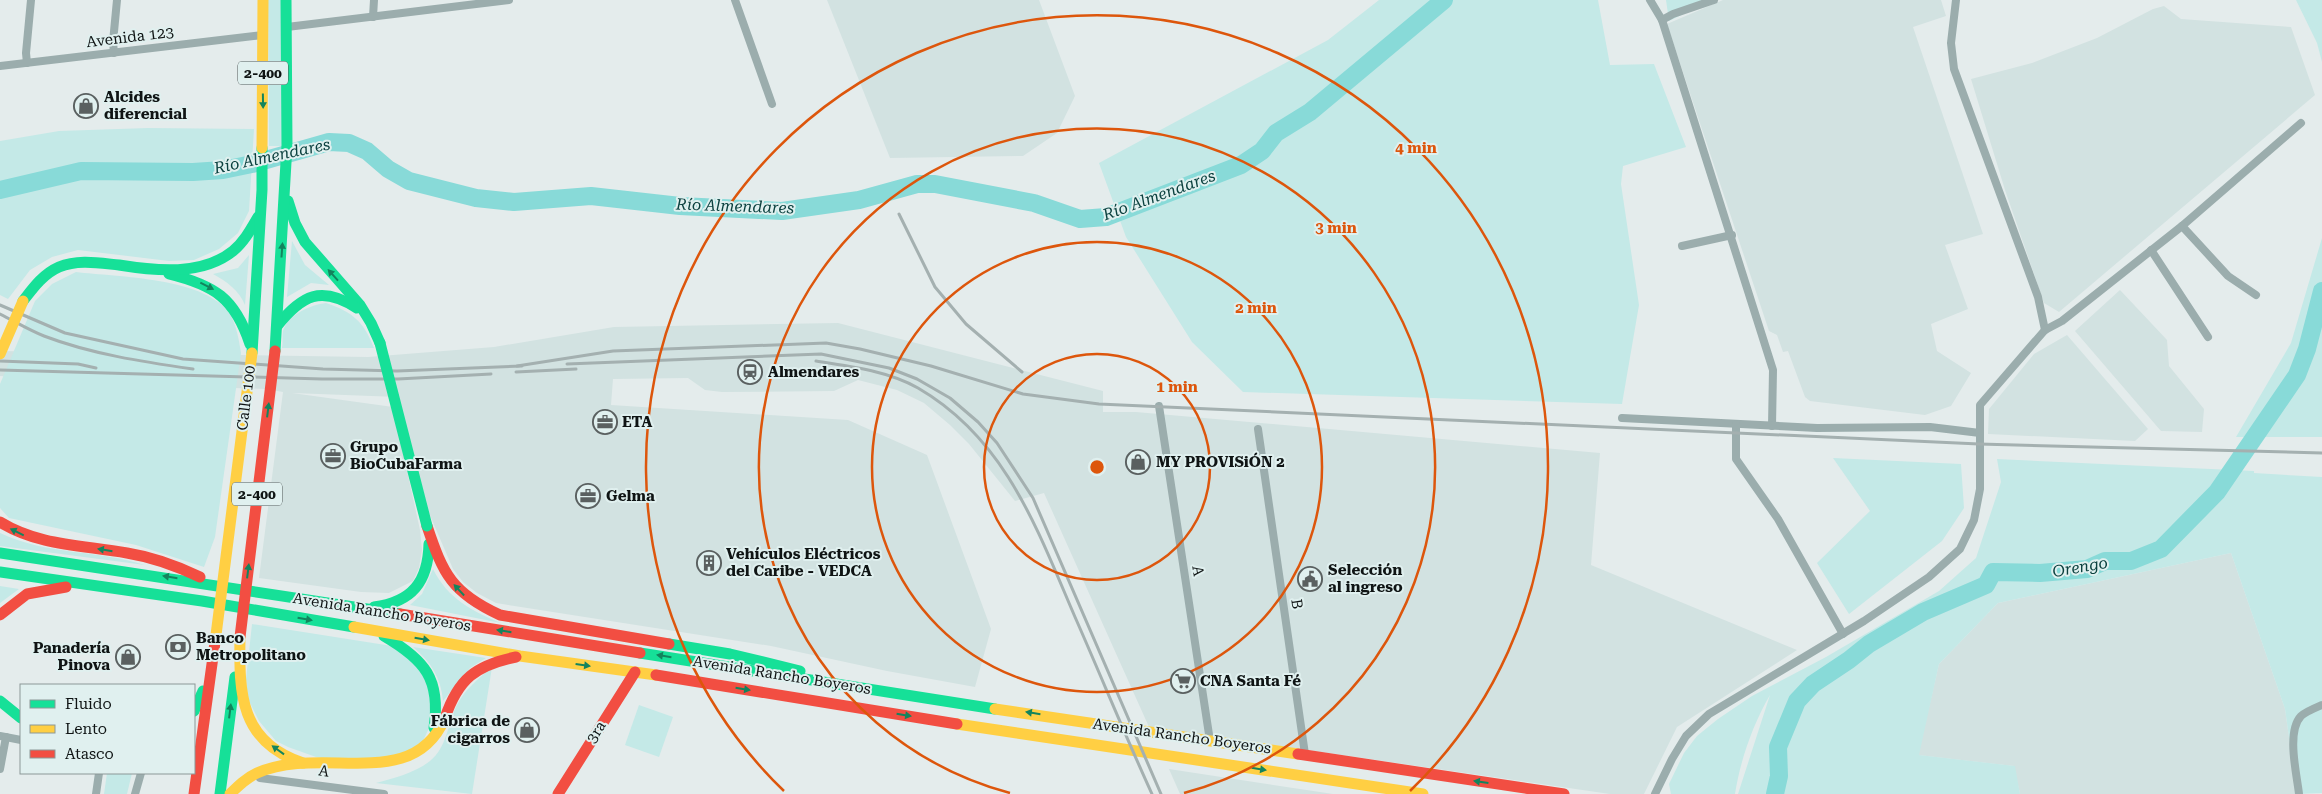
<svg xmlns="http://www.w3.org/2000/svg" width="2322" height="794" font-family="'Roboto Serif',serif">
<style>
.built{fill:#d2e2e1}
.green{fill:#c4e9e7}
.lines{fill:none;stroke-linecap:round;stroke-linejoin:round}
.river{stroke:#88dad8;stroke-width:18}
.street{stroke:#9badad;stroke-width:8}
.fast{stroke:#16e098;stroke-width:11}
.slow{stroke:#ffcf43;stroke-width:11}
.jam{stroke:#f24e42;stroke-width:11}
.rail{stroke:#a4b0b0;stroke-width:3}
.fast-bridge{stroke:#16e098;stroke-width:11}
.slow-bridge{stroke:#ffcf43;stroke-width:11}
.jam-bridge{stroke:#f24e42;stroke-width:11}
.oneway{fill:#13845d}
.ring{fill:none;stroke:#dd560c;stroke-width:2.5}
.labels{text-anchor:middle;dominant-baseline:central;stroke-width:4;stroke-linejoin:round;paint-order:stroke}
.shield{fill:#e0f0ef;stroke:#4e5656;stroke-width:1}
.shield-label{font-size:14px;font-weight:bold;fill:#0f1414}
.street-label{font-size:15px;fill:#0f1414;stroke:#e0f0ef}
.poi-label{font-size:15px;font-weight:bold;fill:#0f1414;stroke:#e0f0ef;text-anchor:start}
.water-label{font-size:16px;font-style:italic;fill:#0b413f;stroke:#e0f0ef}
.centre{fill:#dd560c;stroke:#e0f0ef;stroke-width:2.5}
.ring-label{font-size:15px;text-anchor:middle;font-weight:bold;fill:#dd560c;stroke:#e0f0ef;stroke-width:4;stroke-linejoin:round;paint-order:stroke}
</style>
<rect width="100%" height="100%" fill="#e4ecec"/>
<g class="built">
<polygon points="827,0 1039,0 1075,96 1057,133 1023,156 890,158"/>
<polygon points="1723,0 1941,0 1946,16 1913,27 1983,234 1945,245 1968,309 1931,324 1937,351 1971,373 1951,406 1925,415 1810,401 1805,397 1788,351 1783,352 1777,335 1769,331 1667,24"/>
<polygon points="2164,6 2181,19 2291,27 2315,95 2059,312 2044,303 2005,190 1971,79 2032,63 2097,38 2153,9"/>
<polygon points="2120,290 2167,340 2169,366 2204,409 2202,432 2161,431 2075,331"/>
<polygon points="838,323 1103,391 1103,412 1136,412 1600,453 1591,565 1797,650 1677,727 1644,794 1610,794 1149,727 1044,493 1015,501 969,444 950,425 924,403 897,390 858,380 834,391 722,392 705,390 688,378 613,379 611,405 848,420 927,455 991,629 975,687 887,671 771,646 496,603 477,593 463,582 453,569 429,513 398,397 292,393 393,407 420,530 422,550 419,568 413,581 389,593 361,592 259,578 283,392 266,389 117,384 0,376 0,351 368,357 494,347 614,327"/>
<polygon points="2067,335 2148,429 2135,441 1988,434 1989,409 2034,354"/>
<polygon points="2231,553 2285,709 2297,794 2020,794 2014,766 1918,755 1939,664 1998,603"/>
<polygon points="1169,769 1333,794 1180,794"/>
</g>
<g class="green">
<polygon points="268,0 281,0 282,146 269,146"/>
<polygon points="1379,0 1598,0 1610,65 1654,64 1686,147 1623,166 1621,184 1639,305 1622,404 1243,392 1192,342 1126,237 1099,163 1328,40"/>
<polygon points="1666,0 1712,0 1669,21"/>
<polygon points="2296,0 2322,0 2322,62 2317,43"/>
<polygon points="148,128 254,129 249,211 238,233 219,249 194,260 169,261 78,250 52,257 30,270 8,299 0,295 0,141 59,131"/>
<polygon points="2322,238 2322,437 2236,437 2291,343"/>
<polygon points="292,241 305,265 329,285 311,283 287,297"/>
<path d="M249,255L245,305C239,290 227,282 213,274L238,268Z"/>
<path d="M76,272C116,277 209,277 231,316C237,328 239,340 241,353L215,537L204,567L136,545L9,518L0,508V384L35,301L52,284Z"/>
<path d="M326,303C353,312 364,322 374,348H282C283,343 282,336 283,331C288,314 311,305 326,303Z"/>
<polygon points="1833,458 1961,464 1964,508 1942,541 1849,614 1817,563 1870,511"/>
<path d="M1997,459L2254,471V473L2322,477V793L2297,794L2285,709L2231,553L1998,603L1939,664L1919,755L2015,766L2020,794H1738L1770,695C1753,724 1740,761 1735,794H1671L1669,784L1684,753L1697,736L1718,719L1752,696L1826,657L1939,591L1976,558L2001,482Z"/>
<path d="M0,533C46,555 98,550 145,565L0,546Z"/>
<path d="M433,569C448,599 472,611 501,623L410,605L422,594Z"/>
<polygon points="0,586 19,589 0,603"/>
<polygon points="252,624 392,646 422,670 432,691 430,726 422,743 406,758 385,765 344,763 316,757 288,747 276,741 259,721 248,699 246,679"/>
<path d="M413,647L486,658L470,668L443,701C441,678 431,662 413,647Z"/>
<path d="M492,667L472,794L376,783C394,778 415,773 430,761C447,747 447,726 456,707C464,690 478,679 492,667Z"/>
<polygon points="639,705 673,717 659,757 625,745"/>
<polygon points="107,773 132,773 127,794 104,794"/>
</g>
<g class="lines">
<g class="river">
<polyline points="0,190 81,171 193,172 223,170 252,164 329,142 349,143 367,151 388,169 409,181 476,198 514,202 591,196 680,206 782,211 859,200 917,184 935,184 1034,203 1080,219 1106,217 1241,165 1262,151 1276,133 1310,112 1444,0"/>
<polyline points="1775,794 1779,776 1778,747 1797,701 1813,684 1849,660 1869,644 1923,612 1986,585 1993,572 2040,573 2087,569 2105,561 2131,561 2161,549 2217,492 2297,375 2307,349 2322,291"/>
</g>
<g class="street">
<polyline points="735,0 772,104"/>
<polyline points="1650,0 1662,20 1773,370 1772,426"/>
<polyline points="1956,0 1951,43 1954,69 2038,297 2045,330"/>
<polyline points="373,17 374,0"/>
<polyline points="1662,20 1673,14 1714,0"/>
<polyline points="287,27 509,0"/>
<polyline points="114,53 113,42 117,0"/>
<polyline points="27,63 26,53 31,0"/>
<polyline points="0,66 263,35"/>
<polyline points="2182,226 2228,276 2256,295"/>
<polyline points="1682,246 1732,235"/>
<polyline points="2151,250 2208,337"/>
<polyline points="1159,406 1210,741"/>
<polyline points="1622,418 1817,428 1930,427 1980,433"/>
<polyline points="1736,424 1736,459 1778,519 1843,634"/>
<polyline points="1258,429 1305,754"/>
<polyline points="0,736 21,740"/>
<polyline points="0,769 6,737"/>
<polyline points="260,778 384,794"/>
<polyline points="96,794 99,773"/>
<polyline points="135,794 141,773"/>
<polyline points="1655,794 1672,759 1686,736 1709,714 1864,621 1929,577 1960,549 1974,520 1980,489 1980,405 2045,330 2062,321 2182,226 2301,123"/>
<path d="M2299,794C2297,775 2286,732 2301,716C2307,711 2315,708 2322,705"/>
</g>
<g class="fast">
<polyline points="288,201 295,223 305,242 360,305 371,323 380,343"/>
<path d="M169,274C214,285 235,298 250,344"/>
<path d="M23,301C33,288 43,274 59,267C78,259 99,263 119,265C156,271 202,276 233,251C244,242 251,229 258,217"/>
<path d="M277,326C302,295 321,285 357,308"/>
<polyline points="275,351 287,145 286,0"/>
<polyline points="252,353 262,190 262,148"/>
<polyline points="0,553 400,614"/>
<polyline points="0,572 202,601 354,627"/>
<path d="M374,607C412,602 428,582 429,544"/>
<path d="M384,636C425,660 441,679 434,728"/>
<polyline points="669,644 730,654 800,671"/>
<polyline points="640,653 995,709"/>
<polyline points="0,701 21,718"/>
<polyline points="194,711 203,691"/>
<polyline points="220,794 235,677"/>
</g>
<g class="slow">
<polyline points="262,148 263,0"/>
<polyline points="354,627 520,656 656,675"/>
<path d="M240,637C239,694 240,742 303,763"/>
<polyline points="995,709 1298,754"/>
<polyline points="957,724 1423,794"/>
<path d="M230,794C238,786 246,778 257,773C323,744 412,794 445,718"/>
</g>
<g class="jam">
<path d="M0,522C39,546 82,545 127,553C152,557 177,566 200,577"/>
<path d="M427,526C443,574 452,593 500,615L669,644"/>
<polyline points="400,614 640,653"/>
<polyline points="0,615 27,594 66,587"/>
<polyline points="656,675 957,724"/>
<path d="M445,718C458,679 476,665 516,657"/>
<polyline points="1298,754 1564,794"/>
<polyline points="194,794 216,635"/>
<polyline points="558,794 635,672"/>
</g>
<g class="rail">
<polyline points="899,214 935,287 966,324 1022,372"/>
<polyline points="0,305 65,333 183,359 323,369 397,371 522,366"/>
<path d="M0,314C14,321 29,330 44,336C91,354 144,362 193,369"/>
<polyline points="0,361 78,364 96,368"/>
<path d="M816,361C849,366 888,371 918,388C1006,439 1037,529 1075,617C1101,676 1125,735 1152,794"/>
<polyline points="567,364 821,354 889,368 917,379 950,398 978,422 997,443 1033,498 1161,794"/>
<polyline points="517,366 613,351 826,343 860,349 931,366 1023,394 1099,404 1979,444 2322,453"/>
<polyline points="0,370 322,379 398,379 491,374"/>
<polyline points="516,372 576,369"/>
</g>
<polyline class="fast-bridge" points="380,343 427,526"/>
<g class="slow-bridge">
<polyline points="0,354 23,301"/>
<polyline points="216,635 252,353"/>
</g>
<polyline class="jam-bridge" points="240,637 275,351"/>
</g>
<defs><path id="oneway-solid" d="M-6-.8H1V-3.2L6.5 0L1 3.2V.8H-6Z" transform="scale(1.25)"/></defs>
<g class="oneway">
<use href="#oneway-solid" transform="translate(263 101) rotate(89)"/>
<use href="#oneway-solid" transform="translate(282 250) rotate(-86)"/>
<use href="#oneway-solid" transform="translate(333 275) rotate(-132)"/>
<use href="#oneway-solid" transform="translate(207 286) rotate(27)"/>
<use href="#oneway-solid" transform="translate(268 410) rotate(-83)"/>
<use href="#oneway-solid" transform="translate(17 532) rotate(-154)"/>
<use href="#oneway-solid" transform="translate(105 550) rotate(-171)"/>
<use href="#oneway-solid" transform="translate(248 571) rotate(-83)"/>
<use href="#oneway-solid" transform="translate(170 577) rotate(-171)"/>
<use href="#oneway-solid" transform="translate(459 590) rotate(-133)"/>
<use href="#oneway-solid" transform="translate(305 619) rotate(10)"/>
<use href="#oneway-solid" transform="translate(504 631) rotate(-171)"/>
<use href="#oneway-solid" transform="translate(422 639) rotate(10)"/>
<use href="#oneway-solid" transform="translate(664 656) rotate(-171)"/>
<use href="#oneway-solid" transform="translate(583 665) rotate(8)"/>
<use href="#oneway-solid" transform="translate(743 689) rotate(9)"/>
<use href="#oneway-solid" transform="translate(230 711) rotate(-83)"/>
<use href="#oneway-solid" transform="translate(1033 713) rotate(-171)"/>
<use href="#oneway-solid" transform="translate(904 715) rotate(9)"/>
<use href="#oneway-solid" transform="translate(278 750) rotate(-144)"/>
<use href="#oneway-solid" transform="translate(1259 769) rotate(9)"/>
<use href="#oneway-solid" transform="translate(1481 782) rotate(-172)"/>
</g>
<g class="ring">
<circle cx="1097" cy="467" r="113"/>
<circle cx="1097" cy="467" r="225"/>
<path d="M1010 793A338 338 0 1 1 1184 793"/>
<path d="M784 791A451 451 0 1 1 1410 791"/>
</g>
<defs>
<symbol id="shop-ring" viewBox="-11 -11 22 22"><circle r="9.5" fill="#e0f0ef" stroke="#5a6060" stroke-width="1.5"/><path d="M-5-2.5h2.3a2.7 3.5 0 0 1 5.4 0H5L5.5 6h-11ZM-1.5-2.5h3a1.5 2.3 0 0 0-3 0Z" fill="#5a6060"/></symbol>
<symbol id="station-ring" viewBox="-11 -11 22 22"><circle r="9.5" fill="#e0f0ef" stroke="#5a6060" stroke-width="1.5"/><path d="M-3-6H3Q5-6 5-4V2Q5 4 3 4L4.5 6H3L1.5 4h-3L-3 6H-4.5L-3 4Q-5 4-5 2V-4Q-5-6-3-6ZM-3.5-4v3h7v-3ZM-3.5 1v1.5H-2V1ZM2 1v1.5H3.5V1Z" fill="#5a6060"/></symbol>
<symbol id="office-ring" viewBox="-11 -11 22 22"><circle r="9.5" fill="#e0f0ef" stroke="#5a6060" stroke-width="1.5"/><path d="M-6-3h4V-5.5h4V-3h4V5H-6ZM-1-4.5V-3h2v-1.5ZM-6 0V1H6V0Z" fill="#5a6060"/></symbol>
<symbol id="building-ring" viewBox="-11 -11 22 22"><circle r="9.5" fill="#e0f0ef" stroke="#5a6060" stroke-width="1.5"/><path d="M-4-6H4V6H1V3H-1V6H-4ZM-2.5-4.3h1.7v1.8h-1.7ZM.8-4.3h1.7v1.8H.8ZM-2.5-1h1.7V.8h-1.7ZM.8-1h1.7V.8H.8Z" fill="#5a6060"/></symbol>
<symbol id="civic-ring" viewBox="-11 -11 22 22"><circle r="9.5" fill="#e0f0ef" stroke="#5a6060" stroke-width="1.5"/><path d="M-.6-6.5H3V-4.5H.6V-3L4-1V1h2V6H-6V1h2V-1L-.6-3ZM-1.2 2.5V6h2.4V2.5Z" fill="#5a6060"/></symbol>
<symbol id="bank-ring" viewBox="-11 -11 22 22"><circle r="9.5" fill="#e0f0ef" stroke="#5a6060" stroke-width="1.5"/><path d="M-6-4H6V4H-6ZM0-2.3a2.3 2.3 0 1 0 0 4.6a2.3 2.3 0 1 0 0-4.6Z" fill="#5a6060"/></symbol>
<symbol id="supermarket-ring" viewBox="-11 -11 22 22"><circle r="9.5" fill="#e0f0ef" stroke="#5a6060" stroke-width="1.5"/><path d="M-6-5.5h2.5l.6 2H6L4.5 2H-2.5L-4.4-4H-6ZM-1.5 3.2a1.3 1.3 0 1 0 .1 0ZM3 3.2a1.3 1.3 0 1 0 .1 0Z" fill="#5a6060"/></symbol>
</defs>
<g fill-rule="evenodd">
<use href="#shop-ring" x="72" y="92" width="28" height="28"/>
<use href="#station-ring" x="736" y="358" width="28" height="28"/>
<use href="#office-ring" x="591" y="408" width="28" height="28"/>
<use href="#office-ring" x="319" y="442" width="28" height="28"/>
<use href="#shop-ring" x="1124" y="448" width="28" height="28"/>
<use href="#office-ring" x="574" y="482" width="28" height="28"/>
<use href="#building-ring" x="695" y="549" width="28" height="28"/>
<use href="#civic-ring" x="1296" y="565" width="28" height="28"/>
<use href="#bank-ring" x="164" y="633" width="28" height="28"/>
<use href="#shop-ring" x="114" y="643" width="28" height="28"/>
<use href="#supermarket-ring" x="1169" y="667" width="28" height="28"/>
<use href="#shop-ring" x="513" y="716" width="28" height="28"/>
</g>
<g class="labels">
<g class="shield">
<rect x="238" y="61.5" width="50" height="23" rx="4"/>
<rect x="232" y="482.5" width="50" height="23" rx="4"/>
</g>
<g class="shield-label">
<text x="263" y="73">2-400</text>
<text x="257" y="494">2-400</text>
</g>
<g class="street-label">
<text transform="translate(130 37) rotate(-7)">Avenida 123</text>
<text transform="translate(246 398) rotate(-83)">Calle 100</text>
<text transform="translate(1198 571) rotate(81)">A</text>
<text transform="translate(1297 604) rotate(82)">B</text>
<text transform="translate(382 612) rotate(9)">Avenida Rancho Boyeros</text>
<text transform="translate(782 675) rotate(9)">Avenida Rancho Boyeros</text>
<text transform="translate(596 732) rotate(-58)">3ra</text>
<text transform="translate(1182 736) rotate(8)">Avenida Rancho Boyeros</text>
<text transform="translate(324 771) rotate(8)">A</text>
</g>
<g class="poi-label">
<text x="104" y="97">Alcides<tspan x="104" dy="17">diferencial</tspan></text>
<text x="768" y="372">Almendares</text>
<text x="622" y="422">ETA</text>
<text x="350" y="447">Grupo<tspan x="350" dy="17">BioCubaFarma</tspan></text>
<text x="1156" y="462">MY PROVISiÓN 2</text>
<text x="606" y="496">Gelma</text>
<text x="726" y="554">Vehículos Eléctricos<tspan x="726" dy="17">del Caribe - VEDCA</tspan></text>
<text x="1328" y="570">Selección<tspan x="1328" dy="17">al ingreso</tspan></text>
<text x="196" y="638">Banco<tspan x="196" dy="17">Metropolitano</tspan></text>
<text x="110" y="648" text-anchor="end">Panadería<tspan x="110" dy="17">Pinova</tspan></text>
<text x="1200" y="681">CNA Santa Fé</text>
<text x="510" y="721" text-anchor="end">Fábrica de<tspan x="510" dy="17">cigarros</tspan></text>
</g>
<g class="water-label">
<text transform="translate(272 156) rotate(-12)">Río Almendares</text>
<text transform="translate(1159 195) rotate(-20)">Río Almendares</text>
<text transform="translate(735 206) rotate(2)">Río Almendares</text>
<text transform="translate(2080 567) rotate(-10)">Orengo</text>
</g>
</g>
<circle cx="1097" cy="467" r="8" class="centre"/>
<g class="ring-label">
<text x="1416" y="153">4 min</text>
<text x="1336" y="233">3 min</text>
<text x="1256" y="313">2 min</text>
<text x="1177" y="392">1 min</text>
</g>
<rect x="20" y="684" width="175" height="90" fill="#e0f0ef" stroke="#8c9897"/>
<rect x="30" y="700" width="25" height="8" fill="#16e098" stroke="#8c9897"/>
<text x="65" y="709" font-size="15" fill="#0f1414">Fluido</text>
<rect x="30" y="725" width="25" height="8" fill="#ffcf43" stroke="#8c9897"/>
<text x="65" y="734" font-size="15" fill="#0f1414">Lento</text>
<rect x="30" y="750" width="25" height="8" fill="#f24e42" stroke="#8c9897"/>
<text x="65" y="759" font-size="15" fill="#0f1414">Atasco</text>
</svg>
